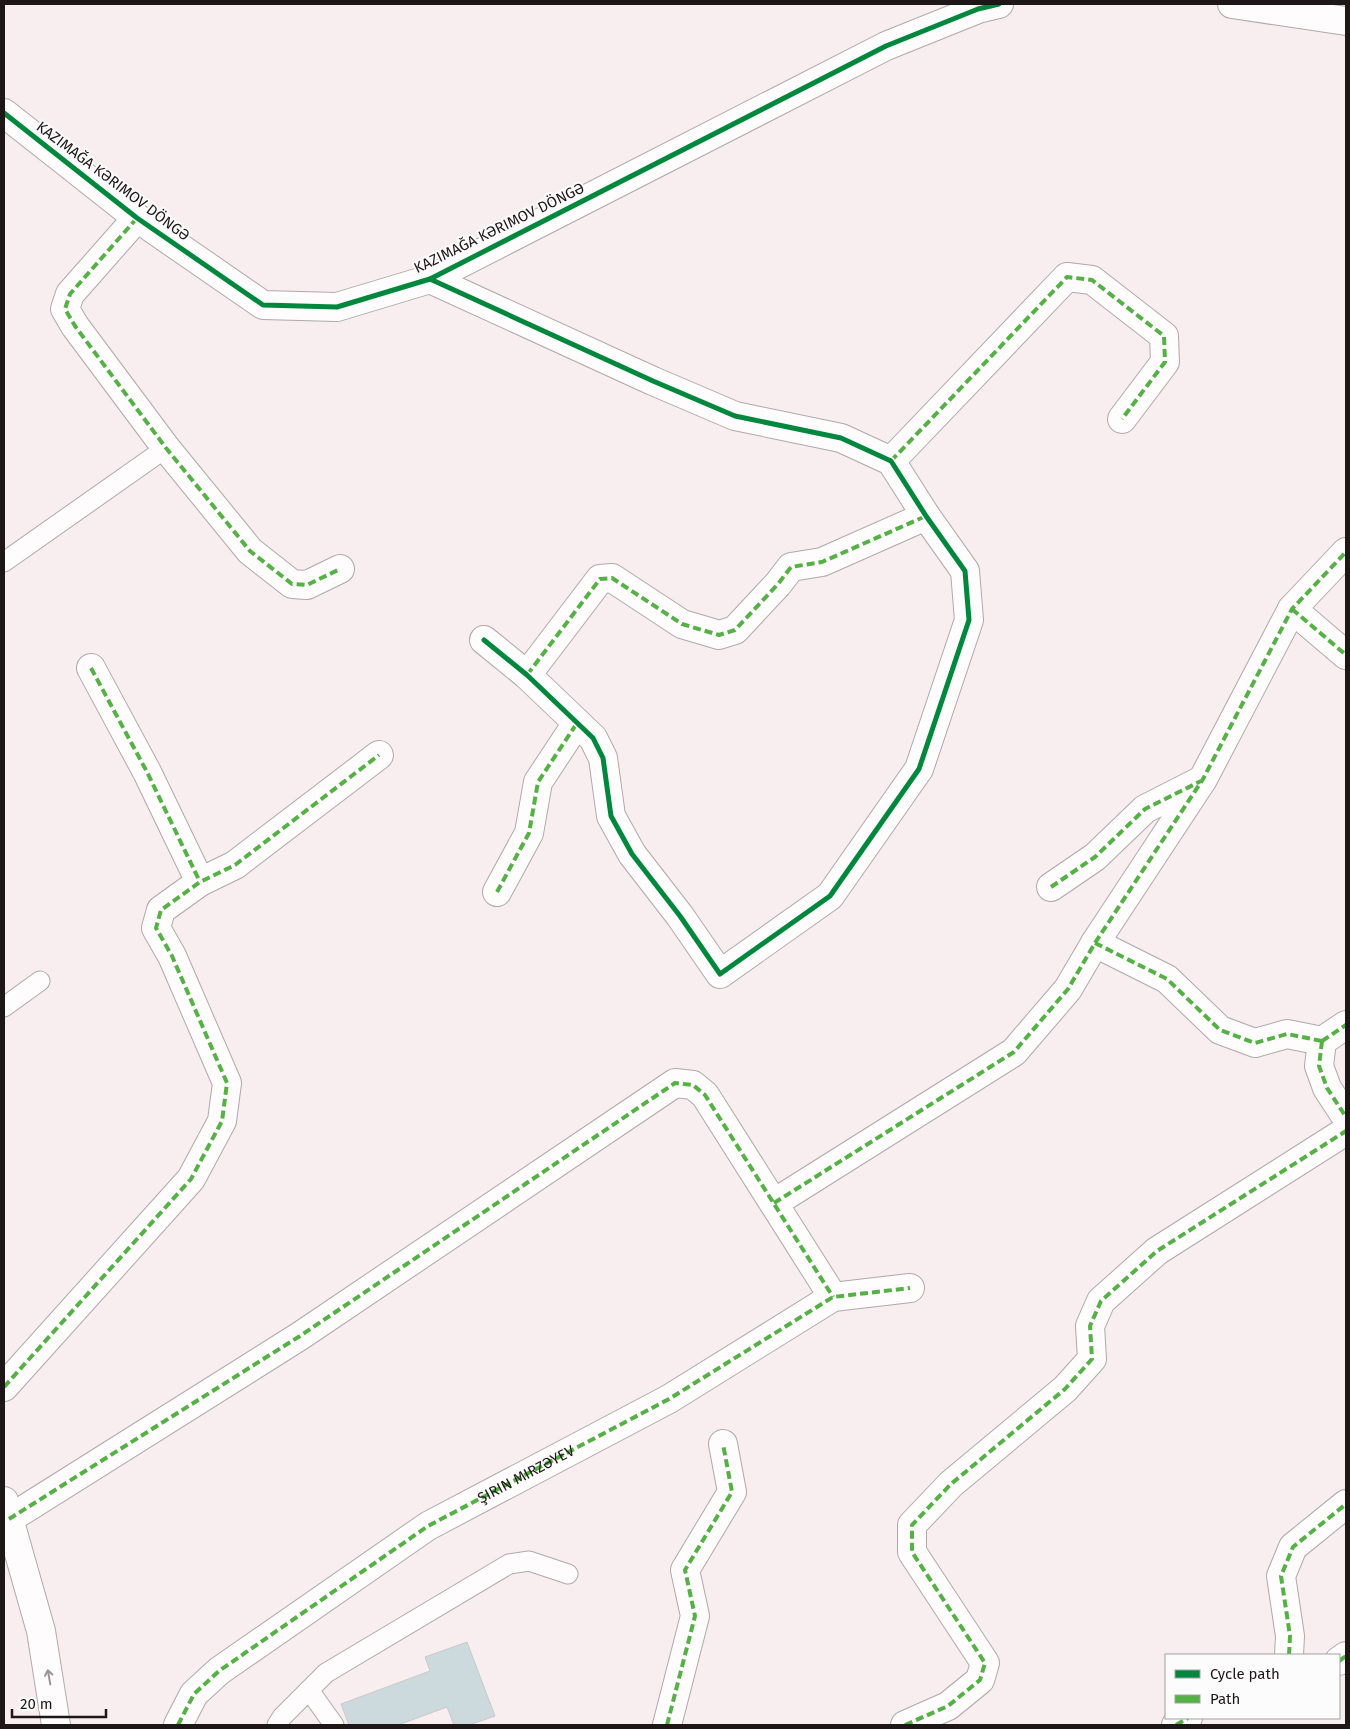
<svg xmlns="http://www.w3.org/2000/svg" width="1350" height="1729" font-family="'Fira Sans',sans-serif">
<style>
.building{fill:#cddadd;stroke:#c9c9ca}
.lines{fill:none;stroke-linecap:round;stroke-linejoin:round}
.service-casing{stroke:#b0a8aa;stroke-width:21}
.minor-casing{stroke:#b0a8aa;stroke-width:30}
.tertiary-casing{stroke:#b0a8aa;stroke-width:30}
.trunk-casing{stroke:#b0a8aa;stroke-width:30}
.service{stroke:#fefcfd;stroke-width:19}
.minor{stroke:#fefcfd;stroke-width:28}
.tertiary{stroke:#fefcfd;stroke-width:28}
.trunk{stroke:#fefcfd;stroke-width:28}
.quiet{stroke:#55b145;stroke-width:4;stroke-dasharray:8 4;stroke-linecap:butt}
.cycleway-casing{stroke:#fcfcfc;stroke-width:8}
.cycleway{stroke:#00873e;stroke-width:5}
.oneway{stroke:#999596}
.labels{text-anchor:middle;dominant-baseline:central;stroke-width:4;stroke-linejoin:round;paint-order:stroke}
.street-label{font-size:15px;fill:#1e1718;stroke:#fcfcfc}
</style>
<rect width="100%" height="100%" fill="#f8eef0"/>
<polygon class="building" points="467,1642 495,1716 469,1725 454,1725 447,1707 398,1725 349,1725 341,1704 430,1671 425,1657"/>
<g class="lines">
<defs>
<g id="service">
<polyline points="4,562 166,448"/>
<polyline points="4,1007 40,981"/>
<polyline points="309,1690 334,1725"/>
<polyline points="277,1725 282,1717 326,1673 509,1564 529,1561 568,1574"/>
</g>
<g id="minor">
<polyline points="4,113 137,218 263,305 337,307 430,279 886,46 978,9 999,4"/>
<polyline points="137,218 70,294 65,309 75,326 166,448 250,551 292,584 307,585 340,569"/>
<polyline points="430,279 653,381 735,416 841,438 891,461 926,516 965,571 969,620 919,769 830,896 720,974 680,916 632,854 611,816 603,758 593,738 527,675 484,640"/>
<polyline points="891,461 1067,277 1092,280 1164,336 1165,362 1122,419"/>
<polyline points="1292,609 1346,655"/>
<polyline points="91,668 147,772 200,882"/>
<polyline points="527,675 600,579 612,578 682,624 719,635 735,630 778,584 791,567 822,562 926,516"/>
<polyline points="1051,887 1095,857 1145,809 1202,780"/>
<polyline points="497,892 529,833 538,782 577,723"/>
<polyline points="1095,943 1167,979 1220,1030 1255,1043 1287,1034 1322,1041"/>
<polyline points="1322,1041 1319,1066 1327,1088 1346,1117"/>
<polyline points="1322,1041 1346,1025"/>
<polyline points="774,1203 1014,1052 1068,989 1095,943 1203,779 1292,609 1346,552"/>
<polyline points="4,1387 191,1179 222,1121 227,1083 172,956 156,928 161,910 200,882 235,865 379,755"/>
<polyline points="9,1519 300,1336 675,1083 693,1085 705,1095 833,1297"/>
<polyline points="1289,1655 1290,1636 1281,1576 1293,1547 1346,1504"/>
<polyline points="1339,1661 1346,1656"/>
<polyline points="178,1725 194,1694 219,1671 428,1526 669,1399 833,1297 910,1288"/>
<polyline points="667,1725 695,1616 685,1570 732,1492 723,1444"/>
<polyline points="905,1725 948,1706 980,1680 985,1663 912,1552 912,1525 951,1484 1065,1389 1092,1359 1090,1326 1101,1301 1157,1251 1346,1131"/>
<polyline points="1176,1725 1188,1718"/>
</g>
<polyline id="tertiary" points="1232,4 1346,21"/>
<polyline id="trunk" points="4,1501 41,1631 56,1725"/>
</defs>
<use href="#service" class="service-casing"/>
<use href="#minor" class="minor-casing"/>
<use href="#tertiary" class="tertiary-casing"/>
<use href="#trunk" class="trunk-casing"/>
<use href="#service" class="service"/>
<use href="#minor" class="minor"/>
<use href="#tertiary" class="tertiary"/>
<use href="#trunk" class="trunk"/>
<g class="quiet">
<polyline points="137,218 70,294 65,309 75,326 166,448 250,551 292,584 307,585 340,569"/>
<polyline points="891,461 1067,277 1092,280 1164,336 1165,362 1122,419"/>
<polyline points="1292,609 1346,655"/>
<polyline points="91,668 147,772 200,882"/>
<polyline points="527,675 600,579 612,578 682,624 719,635 735,630 778,584 791,567 822,562 926,516"/>
<polyline points="1051,887 1095,857 1145,809 1201,781"/>
<polyline points="497,892 529,833 538,782 577,723"/>
<polyline points="1095,943 1167,979 1220,1030 1255,1043 1287,1034 1322,1041"/>
<polyline points="1322,1041 1319,1066 1327,1088 1346,1117"/>
<polyline points="1322,1041 1346,1025"/>
<polyline points="774,1203 1014,1052 1068,989 1095,943 1203,779 1292,609 1346,552"/>
<polyline points="4,1387 191,1179 222,1121 227,1083 172,956 156,928 161,910 200,882 235,865 379,755"/>
<polyline points="9,1519 300,1336 675,1083 693,1085 705,1095 833,1297"/>
<polyline points="1289,1655 1290,1636 1281,1576 1293,1547 1346,1504"/>
<polyline points="1339,1661 1346,1656"/>
<path id="s1" d="M178,1725L194,1694L219,1671L428,1526L669,1399L833,1297L910,1288"/>
<polyline points="667,1725 695,1616 685,1570 732,1492 723,1444"/>
<polyline points="905,1725 948,1706 980,1680 985,1663 912,1552 912,1525 951,1484 1065,1389 1092,1359 1090,1326 1101,1301 1157,1251 1346,1131"/>
<polyline points="1176,1725 1188,1718"/>
</g>
<defs>
<g id="cycleway">
<polyline points="4,113 137,218 263,305 337,307 430,279 886,46 978,9 999,4"/>
<polyline points="430,279 653,381 735,416 841,438 891,461 926,516 965,571 969,620 919,769 830,896 720,974 680,916 632,854 611,816 603,758 593,738 527,675 484,640"/>
</g>
</defs>
<use href="#cycleway" class="cycleway-casing"/>
<use href="#cycleway" class="cycleway"/>
</g>
<defs><path id="oneway-shaft" d="M-6 0H5M1.5-3L5.5 0L1.5 3" fill="none" stroke-width="1.6" stroke-linecap="round" stroke-linejoin="round" transform="scale(1.25)"/></defs>
<use class="oneway" href="#oneway-shaft" transform="translate(49 1677) rotate(-100)"/>
<g class="labels">
<g class="street-label">
<text transform="translate(113 181) rotate(37)">KAZIMAĞA KƏRIMOV DÖNGƏ</text>
<text transform="translate(499 228) rotate(-26)">KAZIMAĞA KƏRIMOV DÖNGƏ</text>
<text stroke="none"><textPath href="#s1" startOffset="434">ŞIRIN MIRZƏYEV</textPath></text>
</g>
</g>
<rect width="1350" height="1729" fill="none" stroke="#1e1718" stroke-width="10"/>
<rect x="1165" y="1654" width="175" height="65" fill="#fcfcfc" stroke="#a3a0a1"/>
<rect x="1175" y="1670" width="25" height="8" fill="#00873e" stroke="#a3a0a1"/>
<text x="1210" y="1679" font-size="15" fill="#1e1718">Cycle path</text>
<rect x="1175" y="1695" width="25" height="8" fill="#55b145" stroke="#a3a0a1"/>
<text x="1210" y="1704" font-size="15" fill="#1e1718">Path</text>
<path d="M12 1709v8h94v-8" fill="none" stroke="#1e1718" stroke-width="2.5"/>
<text x="20" y="1709" font-size="15" fill="#1e1718" stroke="#fcfcfc" stroke-width="4" paint-order="stroke">20 m</text>
</svg>
